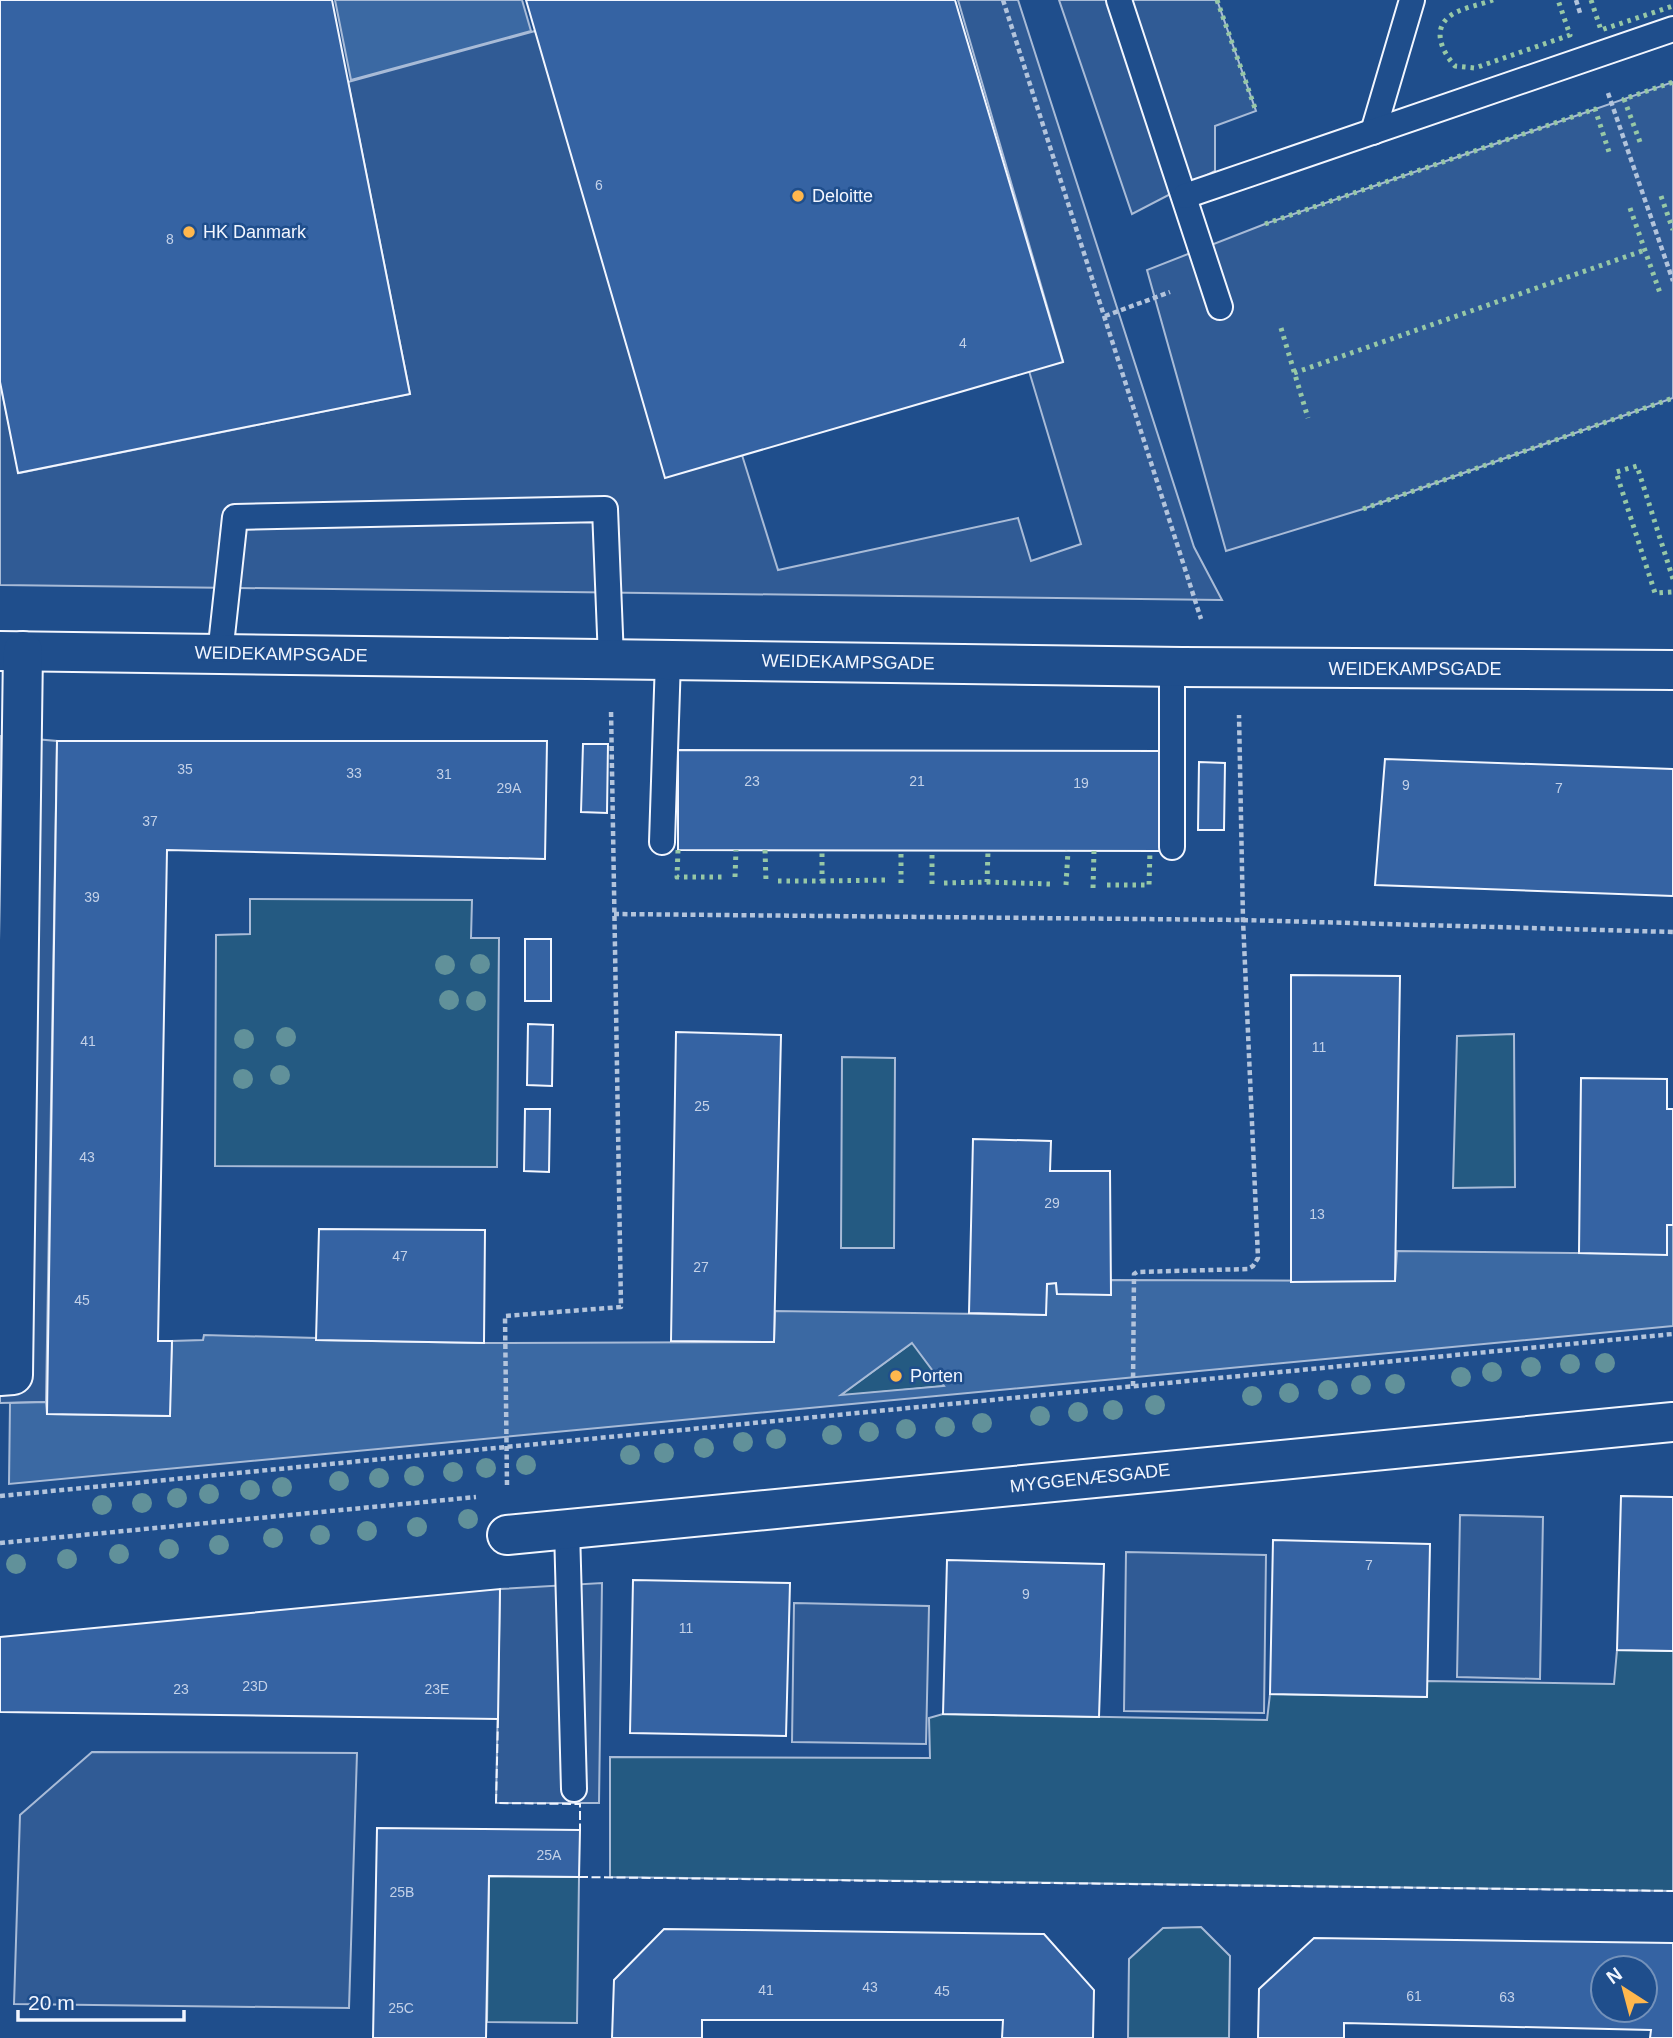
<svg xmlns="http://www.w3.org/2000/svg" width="1673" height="2038" font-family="Helvetica,sans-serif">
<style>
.green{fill:#245a82;stroke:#a8bbd7;stroke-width:2}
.parking{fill:#305b95;stroke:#a8bbd7;stroke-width:2}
.water{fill:#3b69a3;stroke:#a8bbd7;stroke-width:2;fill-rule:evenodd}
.building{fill:#3563a3;stroke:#f2f6ff;stroke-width:2;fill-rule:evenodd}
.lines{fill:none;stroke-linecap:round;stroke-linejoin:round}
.service-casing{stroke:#f2f6ff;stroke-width:28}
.minor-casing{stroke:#f2f6ff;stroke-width:42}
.path{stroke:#b3c4dc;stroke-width:4.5;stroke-dasharray:5 3.5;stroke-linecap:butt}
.service{stroke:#1f4e8c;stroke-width:24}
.minor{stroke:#1f4e8c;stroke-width:38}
.hedge{stroke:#97c8a6;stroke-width:5;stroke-dasharray:3.5 5;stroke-linecap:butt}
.fence{stroke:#f2f6ff;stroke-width:2;stroke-dasharray:9 3.5;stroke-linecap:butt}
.tree{fill:#61919a}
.poi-dot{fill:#ffb74d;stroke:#1f4e8c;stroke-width:2.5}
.labels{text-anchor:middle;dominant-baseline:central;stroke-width:5;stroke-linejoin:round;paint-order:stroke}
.number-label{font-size:14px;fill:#c3d1e8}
.poi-label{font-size:18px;fill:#f2f6ff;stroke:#1f4e8c;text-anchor:start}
.street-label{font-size:18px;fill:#f2f6ff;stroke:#1f4e8c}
</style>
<rect width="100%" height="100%" fill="#1f4e8c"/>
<g class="green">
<polygon points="250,899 472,900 471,938 499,938 497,1167 215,1166 216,935 250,934"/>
<polygon points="1514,1034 1515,1187 1453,1188 1457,1036"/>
<polygon points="842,1057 895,1058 894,1248 841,1248"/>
<polygon points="913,1342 945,1386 839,1396"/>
<polygon points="1617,1650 1673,1651 1673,1891 610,1877 610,1757 930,1758 929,1718 943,1714 1267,1720 1270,1694 1426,1697 1427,1681 1614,1684"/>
<polygon points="489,1876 579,1877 577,2023 487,2022"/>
<polygon points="1201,1927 1230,1956 1229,2038 1128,2038 1129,1959 1163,1928"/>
</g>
<g class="parking">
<polygon points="958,0 1018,0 1194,547 1222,600 0,585 0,382 19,473 410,394 348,82 535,31 742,455 778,570 1018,518 1031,561 1081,544 1029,371 1063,361"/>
<polygon points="1059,0 1217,0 1256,111 1215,126 1215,171 1132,214"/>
<polygon points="1673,82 1673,398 1363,509 1226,551 1147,270 1265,224"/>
<polygon points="0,736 57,741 46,1402 0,1403"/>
<polygon points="1460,1515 1543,1517 1540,1679 1457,1677"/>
<polygon points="1126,1552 1266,1555 1264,1713 1124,1711"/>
<polygon points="602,1583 599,1803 496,1803 500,1589"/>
<polygon points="794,1603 929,1606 926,1744 792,1742"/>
<polygon points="92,1752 357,1753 349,2008 14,2004 20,1815"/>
</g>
<g class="water">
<polygon points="335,0 522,0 531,31 351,80"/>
<path d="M1667,1225H1673V1326L9,1484L10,1403L46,1402L47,1414L169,1416L172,1341L203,1340L204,1335L317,1338V1340L484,1343L774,1342L775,1311L1045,1315L1047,1284L1056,1283L1057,1294H1110L1111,1280L1395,1281L1397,1251L1667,1254ZM912,1343L944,1386L841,1395Z"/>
</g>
<g class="building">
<polygon points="0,0 332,0 410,394 18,473 0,382"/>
<polygon points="526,0 955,0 1063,362 665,478"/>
<polygon points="57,741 547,741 545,859 167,850 158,1341 172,1341 170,1416 47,1414"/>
<polygon points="583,744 608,744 607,813 581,812"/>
<polygon points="678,750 1162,751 1161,851 678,850"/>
<polygon points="1385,759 1673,769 1673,896 1375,885"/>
<polygon points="1199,762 1225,763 1224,830 1198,830"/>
<rect x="525" y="939" width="26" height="62"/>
<polygon points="1291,975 1400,976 1395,1281 1291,1282"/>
<polygon points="528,1024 553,1025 552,1086 527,1085"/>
<polygon points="676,1032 781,1035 774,1342 671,1341"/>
<polygon points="1581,1078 1667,1079 1667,1109 1673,1109 1673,1225 1667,1225 1667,1255 1579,1253"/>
<polygon points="525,1109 550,1109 549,1172 524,1171"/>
<polygon points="973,1139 1051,1141 1050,1171 1110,1171 1111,1295 1057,1294 1056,1283 1047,1284 1046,1315 969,1313"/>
<polygon points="319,1229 485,1230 484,1343 316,1340"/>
<polygon points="1621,1496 1673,1497 1673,1651 1617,1650"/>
<polygon points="1273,1540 1430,1544 1427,1697 1270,1694"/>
<polygon points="947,1560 1104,1564 1099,1717 943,1714"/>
<polygon points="633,1580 790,1583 786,1736 630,1733"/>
<polygon points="500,1589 498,1719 0,1712 0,1637"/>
<polygon points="377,1828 580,1830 579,1877 489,1876 486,2038 373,2038"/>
<polygon points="664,1929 1044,1934 1094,1990 1093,2038 1002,2038 1003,2020 702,2020 702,2038 612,2038 614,1980"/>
<path d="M1314,1938L1673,1943V2038H1650L1651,2030L1344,2023V2038H1258L1259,1989ZM1603,1968H1645V2010H1603Z"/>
</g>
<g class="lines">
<defs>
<g id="service">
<polyline points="1119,0 1220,307"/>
<polyline points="1373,132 1412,0"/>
<polyline points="1185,196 1673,29"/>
<polyline points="220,654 235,517 605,509 611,659"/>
<polyline points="662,842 668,660"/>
<polyline points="1172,847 1172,667"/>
<polyline points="567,1529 574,1789"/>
</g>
<g id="minor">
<polyline points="0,651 1182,667 1673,670"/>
<polyline points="0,1376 13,1375 23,651"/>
<polyline points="507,1535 1673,1422"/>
</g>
</defs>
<use href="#service" class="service-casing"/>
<use href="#minor" class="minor-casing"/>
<g class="path">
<polyline points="1003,0 1201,619"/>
<polyline points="1576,0 1581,16"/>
<polyline points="1608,93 1673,281"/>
<polyline points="1105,316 1170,292"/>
<polyline points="614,914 1243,920 1673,932"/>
<polyline points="1133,1386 1134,1274 1137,1272 1248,1269 1253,1266 1258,1258 1243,920 1239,715"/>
<polyline points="507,1485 505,1316 621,1307 611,709"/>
<polyline points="0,1496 1673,1334"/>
<polyline points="0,1543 476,1497"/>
</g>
<use href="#service" class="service"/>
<use href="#minor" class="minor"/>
<g class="hedge">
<polyline points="1217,0 1256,111"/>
<path d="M1493,0C1480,5 1460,8 1450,16C1431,30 1443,53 1455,66L1475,68L1570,35L1558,0"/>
<polyline points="1591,0 1601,30 1673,6"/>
<polyline points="1640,142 1624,99 1673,82"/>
<polyline points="1661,196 1673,230"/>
<polyline points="1630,208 1660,293"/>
<polyline points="1265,224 1595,109 1610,155"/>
<polyline points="1281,328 1308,418"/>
<polyline points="1294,373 1645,250"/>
<polyline points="1363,509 1673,398"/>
<polyline points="1673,579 1637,466 1616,472 1655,593 1673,592"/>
<polyline points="678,850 677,877 724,877"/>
<polyline points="765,850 766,881"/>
<polyline points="735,877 736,850"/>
<polyline points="778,881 822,881 822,850"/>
<polyline points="822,881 887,880"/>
<polyline points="987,882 1050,884"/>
<polyline points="901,883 901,851"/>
<polyline points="944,883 987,882 988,851"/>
<polyline points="932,884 932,850"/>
<polyline points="1066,885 1068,851"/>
<polyline points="1107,885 1149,885 1150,851"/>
<polyline points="1093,888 1094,851"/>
</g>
<g class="fence">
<polyline points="498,1719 496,1803 580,1804 580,1830"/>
<polyline points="579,1877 1673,1891"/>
</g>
</g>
<g class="tree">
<circle cx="480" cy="964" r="10"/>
<circle cx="445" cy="965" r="10"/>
<circle cx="449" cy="1000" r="10"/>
<circle cx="476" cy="1001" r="10"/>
<circle cx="286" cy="1037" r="10"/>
<circle cx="244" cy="1039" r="10"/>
<circle cx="280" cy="1075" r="10"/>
<circle cx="243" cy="1079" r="10"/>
<circle cx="1605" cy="1363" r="10"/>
<circle cx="1570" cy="1364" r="10"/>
<circle cx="1531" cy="1367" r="10"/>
<circle cx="1492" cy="1372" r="10"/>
<circle cx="1461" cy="1377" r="10"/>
<circle cx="1395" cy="1384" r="10"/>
<circle cx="1361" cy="1385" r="10"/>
<circle cx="1328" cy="1390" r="10"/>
<circle cx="1289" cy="1393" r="10"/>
<circle cx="1252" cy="1396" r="10"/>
<circle cx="1155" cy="1405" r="10"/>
<circle cx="1113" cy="1410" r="10"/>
<circle cx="1078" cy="1412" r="10"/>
<circle cx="1040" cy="1416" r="10"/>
<circle cx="982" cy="1423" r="10"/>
<circle cx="945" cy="1427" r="10"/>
<circle cx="906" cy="1429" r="10"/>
<circle cx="869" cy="1432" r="10"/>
<circle cx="832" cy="1435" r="10"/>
<circle cx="776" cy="1439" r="10"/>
<circle cx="743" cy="1442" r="10"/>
<circle cx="704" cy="1448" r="10"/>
<circle cx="664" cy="1453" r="10"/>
<circle cx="630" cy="1455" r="10"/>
<circle cx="526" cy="1465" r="10"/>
<circle cx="486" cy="1468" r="10"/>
<circle cx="453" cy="1472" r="10"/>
<circle cx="414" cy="1476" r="10"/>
<circle cx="379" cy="1478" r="10"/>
<circle cx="339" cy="1481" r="10"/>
<circle cx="282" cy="1487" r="10"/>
<circle cx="250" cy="1490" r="10"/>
<circle cx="209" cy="1494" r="10"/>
<circle cx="177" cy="1498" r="10"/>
<circle cx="142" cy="1503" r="10"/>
<circle cx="102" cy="1505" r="10"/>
<circle cx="468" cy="1519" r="10"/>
<circle cx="417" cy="1527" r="10"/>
<circle cx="367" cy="1531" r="10"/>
<circle cx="320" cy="1535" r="10"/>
<circle cx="273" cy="1538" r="10"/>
<circle cx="219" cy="1545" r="10"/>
<circle cx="169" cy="1549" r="10"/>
<circle cx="119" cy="1554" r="10"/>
<circle cx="67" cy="1559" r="10"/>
<circle cx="16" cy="1564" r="10"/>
</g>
<g class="poi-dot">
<circle cx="798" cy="196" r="7"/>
<circle cx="189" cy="232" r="7"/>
<circle cx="896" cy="1376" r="7"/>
</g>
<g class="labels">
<g class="number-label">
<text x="599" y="185">6</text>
<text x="170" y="239">8</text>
<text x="963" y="343">4</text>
<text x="185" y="769">35</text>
<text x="354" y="773">33</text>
<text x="444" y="774">31</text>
<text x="752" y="781">23</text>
<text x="917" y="781">21</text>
<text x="1081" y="783">19</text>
<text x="1406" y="785">9</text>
<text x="509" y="788">29A</text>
<text x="1559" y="788">7</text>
<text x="150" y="821">37</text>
<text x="92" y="897">39</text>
<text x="88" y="1041">41</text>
<text x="1319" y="1047">11</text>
<text x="702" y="1106">25</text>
<text x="87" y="1157">43</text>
<text x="1052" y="1203">29</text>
<text x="1317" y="1214">13</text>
<text x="400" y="1256">47</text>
<text x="701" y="1267">27</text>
<text x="82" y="1300">45</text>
<text x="1369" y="1565">7</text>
<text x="1026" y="1594">9</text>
<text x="686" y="1628">11</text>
<text x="255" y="1686">23D</text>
<text x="181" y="1689">23</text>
<text x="437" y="1689">23E</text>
<text x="549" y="1855">25A</text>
<text x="402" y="1892">25B</text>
<text x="870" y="1987">43</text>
<text x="766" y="1990">41</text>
<text x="942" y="1991">45</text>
<text x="1414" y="1996">61</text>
<text x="1507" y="1997">63</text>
<text x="401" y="2008">25C</text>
</g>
<g class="poi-label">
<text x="812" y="196">Deloitte</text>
<text x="203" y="232">HK Danmark</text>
<text x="910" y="1376">Porten</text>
</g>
<g class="street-label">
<text transform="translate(281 654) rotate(1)">WEIDEKAMPSGADE</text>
<text transform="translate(848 662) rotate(1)">WEIDEKAMPSGADE</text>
<text x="1415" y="669">WEIDEKAMPSGADE</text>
<text transform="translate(1090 1478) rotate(-6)">MYGGENÆSGADE</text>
</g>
</g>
<g transform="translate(1624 1989) rotate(324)"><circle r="33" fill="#1f4e8c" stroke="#7391ba" stroke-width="2"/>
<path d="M0-5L12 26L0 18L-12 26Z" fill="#ffb74d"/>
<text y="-10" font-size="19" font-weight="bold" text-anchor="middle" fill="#f2f6ff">N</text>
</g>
<path d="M18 2010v10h166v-10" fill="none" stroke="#f2f6ff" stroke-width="3.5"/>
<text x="28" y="2010" font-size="21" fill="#f2f6ff" stroke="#1f4e8c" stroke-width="5" paint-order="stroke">20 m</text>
</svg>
